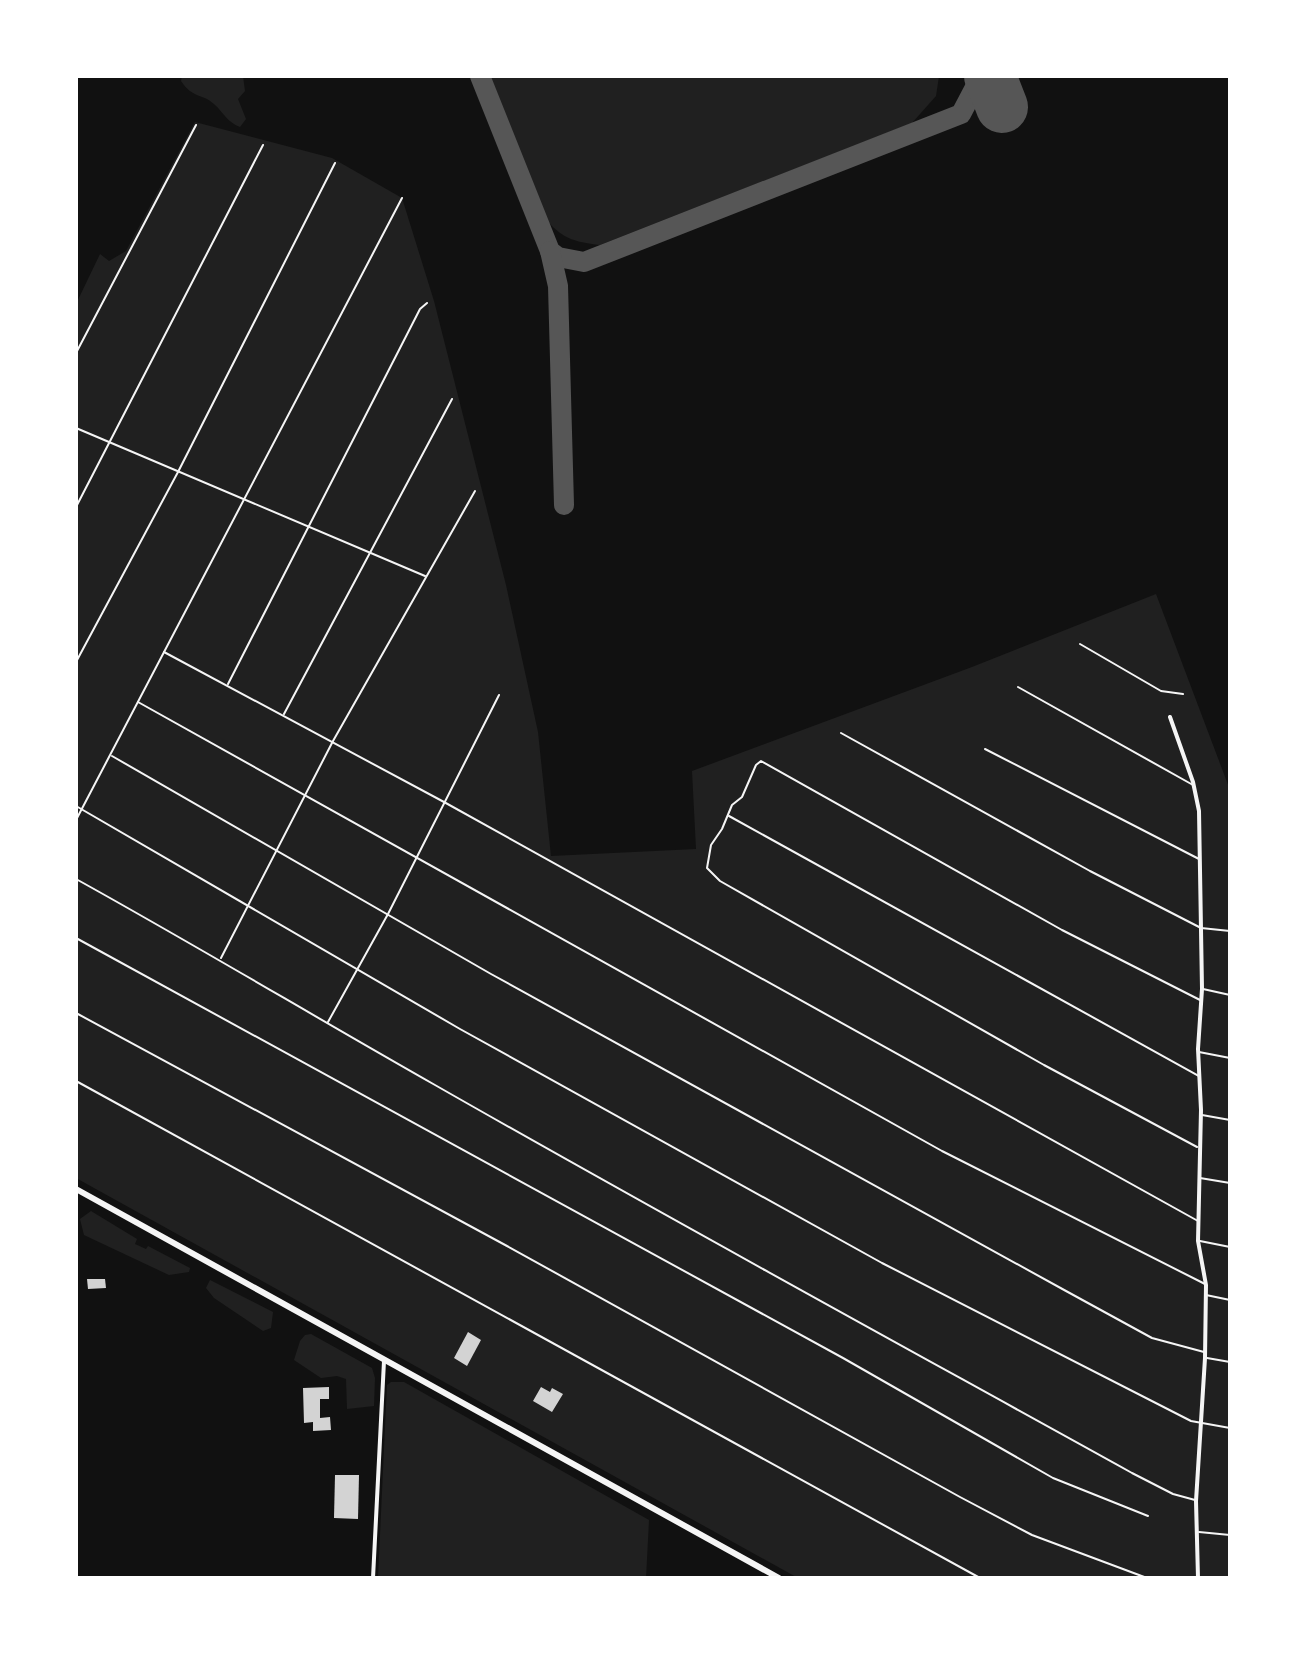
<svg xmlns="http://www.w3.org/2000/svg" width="1306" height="1654" font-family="'Fira Sans Condensed',sans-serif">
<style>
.green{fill:#202020}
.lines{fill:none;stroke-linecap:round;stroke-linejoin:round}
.taxiway{stroke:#565656;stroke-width:20}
.runway{stroke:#565656;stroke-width:52}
.building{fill:#d3d3d3}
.service{stroke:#f5f5f5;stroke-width:2}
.minor{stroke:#f5f5f5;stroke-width:4}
.primary{stroke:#f5f5f5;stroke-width:6}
</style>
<rect width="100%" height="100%" fill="#111"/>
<g class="green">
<path d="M182,76H243L245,91L238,99L246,119L240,127C227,122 224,113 214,104C202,93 193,99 181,81Z"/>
<path d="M488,76H939L936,96L912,123L600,245C573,242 561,238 544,217Z"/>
<polygon points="195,122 332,158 402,198 434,301 506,585 538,732 551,856 696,849 692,771 972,667 1156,594 1230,790 1230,1578 798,1578 76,1178 76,304 100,254 109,261 126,251"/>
<polygon points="91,1211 137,1239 135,1244 146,1249 148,1246 190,1268 189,1272 169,1275 84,1235 80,1219"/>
<polygon points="210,1280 273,1312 271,1328 263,1331 214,1298 206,1288"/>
<polygon points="311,1334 372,1368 375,1378 374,1406 347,1409 346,1379 337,1376 321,1378 294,1360 300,1341 305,1335"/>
<polygon points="391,1382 404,1382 649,1520 646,1578 378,1578 387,1385"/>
</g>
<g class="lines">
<g class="taxiway">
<polyline points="480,76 550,251 558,257 584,262 961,114 981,76"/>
<polyline points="550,251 558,286 564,505"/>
</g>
<polyline class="runway" points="990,76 1002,107"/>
</g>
<g class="building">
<polygon points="87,1279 105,1279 106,1288 88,1289"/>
<polygon points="468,1332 481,1340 467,1366 454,1358"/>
<polygon points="329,1387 329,1399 320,1399 320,1418 330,1417 331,1430 313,1431 313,1422 304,1423 303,1388"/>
<polygon points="541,1387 550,1392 552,1388 563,1394 552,1412 533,1401"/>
<polygon points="335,1475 359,1475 358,1519 334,1518"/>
</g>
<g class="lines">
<g class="service">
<polyline points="76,353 196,125"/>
<polyline points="76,428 425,576"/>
<polyline points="76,507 263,145"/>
<polyline points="1080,644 1161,691 1183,694"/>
<polyline points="164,652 444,802 1198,1221"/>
<polyline points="76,662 178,472 335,163"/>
<polyline points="228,684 420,309 427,303"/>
<polyline points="1018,687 1193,785"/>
<polyline points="138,702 942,1151 1205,1284"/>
<polyline points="284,714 452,399"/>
<polyline points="841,733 1090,871 1201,928 1230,931"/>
<polyline points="985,749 1199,859"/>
<polyline points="112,756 491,974 1066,1291 1152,1338 1204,1352"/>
<polyline points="76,806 460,1029 882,1263 1191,1421 1230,1428"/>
<polyline points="729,816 1199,1076"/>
<polyline points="76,820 402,198"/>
<path d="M76,879C197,946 315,1017 435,1085C666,1217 899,1344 1132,1473L1173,1494L1195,1500"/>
<polyline points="76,938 843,1358 1053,1478 1148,1516"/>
<polyline points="221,958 333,741 475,491"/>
<polyline points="1203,989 1230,995"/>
<polyline points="76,1013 507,1246 960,1497 1032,1535 1147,1578"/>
<polyline points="328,1022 388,914 499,695"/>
<polyline points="1199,1052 1230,1058"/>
<polyline points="76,1081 980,1578"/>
<polyline points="1202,1115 1230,1120"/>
<polyline points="1197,1147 1044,1065 720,881 707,868 711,845 722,829 732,805 742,797 756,765 761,761 1062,930 1200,1000"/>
<polyline points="1200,1178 1230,1183"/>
<polyline points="1200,1241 1230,1247"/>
<polyline points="1206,1295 1230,1300"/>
<polyline points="1207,1358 1230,1362"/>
<polyline points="1199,1532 1230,1535"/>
</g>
<g class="minor">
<polyline points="1170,717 1193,782 1199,811 1202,989 1198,1049 1201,1110 1198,1241 1206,1285 1205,1358 1196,1501 1198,1578"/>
<polyline points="373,1578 384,1361"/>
</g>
<polyline class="primary" points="76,1189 779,1578"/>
</g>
<rect width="1306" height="1654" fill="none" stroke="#ffffff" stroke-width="156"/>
</svg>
